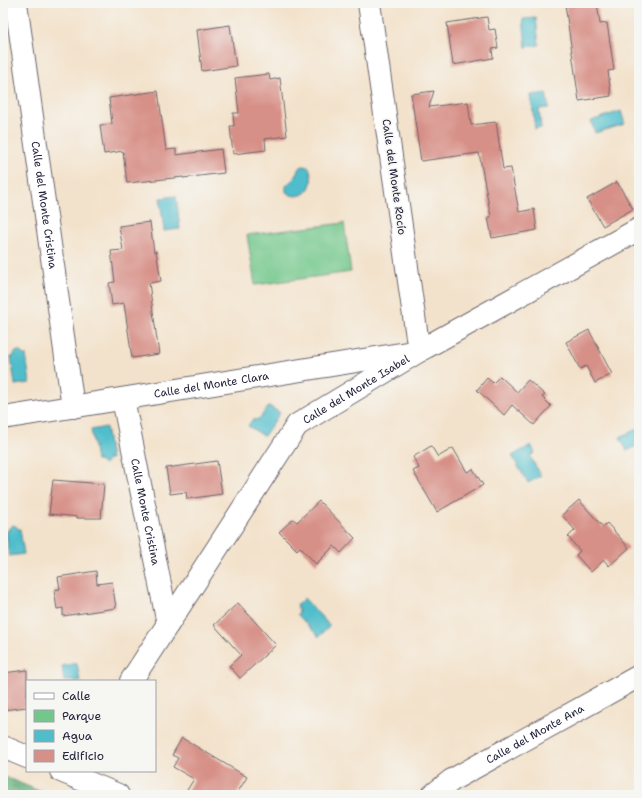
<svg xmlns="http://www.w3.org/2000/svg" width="642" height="798" font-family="'Shantell Sans',sans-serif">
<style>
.green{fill:#73c78b;stroke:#4a7463}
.forest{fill:url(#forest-crowns);stroke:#406759}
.water{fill:#50bdcb;stroke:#397083}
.building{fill:#d79087}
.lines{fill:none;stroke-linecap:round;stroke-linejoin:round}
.minor-casing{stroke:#6b656d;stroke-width:24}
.minor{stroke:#fff;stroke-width:22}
.labels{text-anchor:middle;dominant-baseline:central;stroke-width:3.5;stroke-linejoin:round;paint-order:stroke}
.street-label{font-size:11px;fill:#22223b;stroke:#f6f6f2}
</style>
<defs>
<pattern id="forest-crowns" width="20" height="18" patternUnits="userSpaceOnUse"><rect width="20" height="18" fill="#5eac77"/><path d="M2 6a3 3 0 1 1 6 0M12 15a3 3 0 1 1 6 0" fill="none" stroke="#4d8c63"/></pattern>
</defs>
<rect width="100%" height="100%" fill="#f6f6f2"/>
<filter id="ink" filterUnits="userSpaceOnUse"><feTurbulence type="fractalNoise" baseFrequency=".025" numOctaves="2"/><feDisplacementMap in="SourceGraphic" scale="8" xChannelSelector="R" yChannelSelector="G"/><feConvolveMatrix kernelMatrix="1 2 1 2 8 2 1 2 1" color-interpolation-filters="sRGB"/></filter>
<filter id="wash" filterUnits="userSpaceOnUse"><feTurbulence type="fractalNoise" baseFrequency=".012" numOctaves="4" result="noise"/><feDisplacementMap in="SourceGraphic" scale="16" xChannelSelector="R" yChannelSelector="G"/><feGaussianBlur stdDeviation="0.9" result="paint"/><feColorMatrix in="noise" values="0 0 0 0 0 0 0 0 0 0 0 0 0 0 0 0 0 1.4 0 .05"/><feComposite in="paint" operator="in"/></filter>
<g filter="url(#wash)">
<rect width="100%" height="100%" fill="#f3e2cb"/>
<polygon class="green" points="344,223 351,272 255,285 247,235"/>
<polygon class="forest" points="3,776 49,795 3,795"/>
<g class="water">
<polygon points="536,18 539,45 526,47 523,19"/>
<polygon points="546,93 549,108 539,109 541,128 535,129 531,95"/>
<polygon points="621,111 625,124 595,133 591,121"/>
<path d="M303,166L309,167C311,172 312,178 311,183C309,195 295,200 286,192V186L294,178L299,168Z"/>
<polygon points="176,196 180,229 164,231 160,198"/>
<polygon points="19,351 24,355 26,355 30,383 15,385 11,357 13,357 15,352"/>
<polygon points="269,406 280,413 264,436 248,426 252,420 259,419"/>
<polygon points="106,427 111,459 108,459 107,463 104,465 99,461 96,461 91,430"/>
<polygon points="639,428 639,445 627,451 620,437"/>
<polygon points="531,445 535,453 530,456 541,476 528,483 512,456"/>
<polygon points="12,525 16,526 18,529 20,529 24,554 9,556 6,531 8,531 9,528"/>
<polygon points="304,598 330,626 319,637 297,614 299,612 297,605"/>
<polygon points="77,663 80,681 64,681 62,666"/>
</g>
<g id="blocks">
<g class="building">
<polygon points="575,3 597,3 600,24 607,23 614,70 608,71 611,96 579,101 565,4"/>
<polygon points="487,17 489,30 495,29 498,48 492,49 493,58 453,65 447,23"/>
<polygon points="230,25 236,66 202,71 197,30"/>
<polygon points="269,74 270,80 280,78 287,136 265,139 266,150 233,154 230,126 234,126 233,113 239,113 235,78"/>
<polygon points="158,91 166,150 176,149 176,155 221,149 224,173 183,178 183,177 127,183 123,151 104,154 100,125 112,124 109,98"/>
<polygon points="434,91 429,107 468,102 471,125 496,122 503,169 511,168 519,212 534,209 537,230 492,238 488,217 491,217 479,153 421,161 411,94"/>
<polygon points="617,182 633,209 603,226 587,199"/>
<polygon points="150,222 154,252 156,251 161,281 149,283 159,354 132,358 124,303 112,305 109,283 115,282 111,251 123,250 119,226"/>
<polygon points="589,330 612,374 595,383 586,366 580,369 566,342"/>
<polygon points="500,376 517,392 528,380 545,395 542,397 551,406 534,425 512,405 504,415 477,390 487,378 493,383"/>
<polygon points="431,446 438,457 453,448 467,472 473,469 483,485 437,512 413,471 419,468 413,457"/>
<polygon points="217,461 222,494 187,499 186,492 170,494 166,468"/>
<polygon points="53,480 104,484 101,518 77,518 78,517 49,514"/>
<polygon points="579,500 603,527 607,523 629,548 609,566 604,560 591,572 576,555 580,551 568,537 575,530 562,515"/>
<polygon points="319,501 355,538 341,553 334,546 316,564 300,547 297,550 279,532 293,519 297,522"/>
<polygon points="96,571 97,584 112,582 116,608 63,616 63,608 57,609 54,590 60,589 58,577"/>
<polygon points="238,603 276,645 240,678 229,666 241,655 214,625"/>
<polygon points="27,670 27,707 3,710 3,673"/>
<polygon points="182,738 247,777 236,795 184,795 194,779 173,767 178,758 172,755"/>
</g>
</g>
</g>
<g filter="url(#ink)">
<use href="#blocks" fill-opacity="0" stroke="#6b656d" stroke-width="1"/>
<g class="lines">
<defs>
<g id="minor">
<path id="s1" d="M16,3L73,407"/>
<path id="s2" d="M123,399L168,624"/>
<path id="s3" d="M3,418L419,351L369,3"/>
<path id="s4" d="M131,681L297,425L419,351L639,229"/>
<polyline points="3,747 27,757"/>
<polyline points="61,771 118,795"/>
<path id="s5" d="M433,795L452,780L639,676"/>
</g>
</defs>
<use href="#minor" class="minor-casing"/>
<use href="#minor" class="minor"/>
</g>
</g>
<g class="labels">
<g class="street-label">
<text transform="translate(394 177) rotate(82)">Calle del Monte Rocío</text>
<text stroke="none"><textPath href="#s1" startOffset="204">Calle del Monte Cristina</textPath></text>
<text stroke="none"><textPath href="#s3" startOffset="211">Calle del Monte Clara</textPath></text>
<text stroke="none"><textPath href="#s4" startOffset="374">Calle del Monte Isabel</textPath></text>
<text stroke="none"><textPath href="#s2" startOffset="115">Calle Monte Cristina</textPath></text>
<text stroke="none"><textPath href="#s5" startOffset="119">Calle del Monte Ana</textPath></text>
</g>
</g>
<rect width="642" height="798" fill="none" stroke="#f6f6f2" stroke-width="16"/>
<rect x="26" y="680" width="130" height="92" fill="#f6f6f2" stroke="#a1a1a9"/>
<rect x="34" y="693" width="20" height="6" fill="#ffffff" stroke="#a1a1a9"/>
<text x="62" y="700" font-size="12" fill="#22223b">Calle</text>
<rect x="34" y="710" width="20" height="12" fill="#73c78b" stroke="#a1a1a9"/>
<text x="62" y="720" font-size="12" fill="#22223b">Parque</text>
<rect x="34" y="730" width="20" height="12" fill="#50bdcb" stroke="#a1a1a9"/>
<text x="62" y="740" font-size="12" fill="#22223b">Agua</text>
<rect x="34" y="750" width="20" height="12" fill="#d79087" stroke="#a1a1a9"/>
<text x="62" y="760" font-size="12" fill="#22223b">Edificio</text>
</svg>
